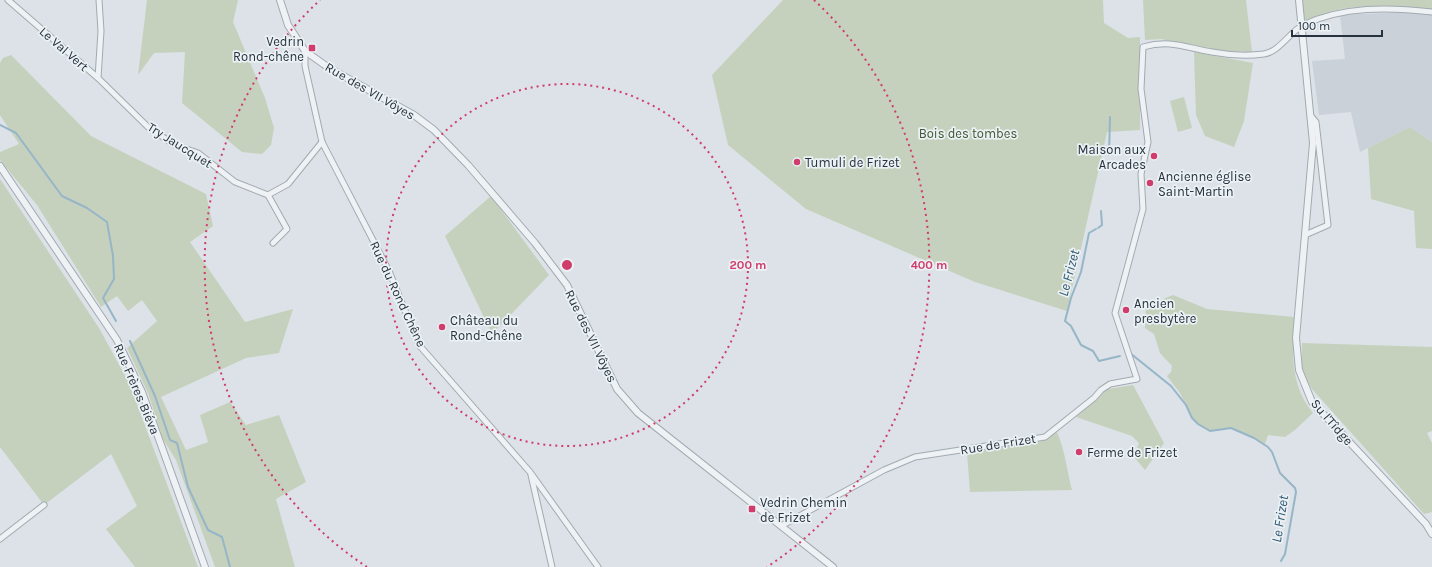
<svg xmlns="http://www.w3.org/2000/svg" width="1432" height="567" font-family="Karla,sans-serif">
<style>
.built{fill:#cad1d9}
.green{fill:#c5d1bd}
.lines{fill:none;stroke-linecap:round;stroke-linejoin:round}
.stream{stroke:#96b6c8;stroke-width:2}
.minor-casing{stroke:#a2aab1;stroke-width:7}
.tertiary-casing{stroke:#a2aab1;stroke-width:8}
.minor{stroke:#eff2f5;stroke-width:5}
.tertiary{stroke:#eff2f5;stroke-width:6}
.ring{fill:none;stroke:#d03c6b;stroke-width:2;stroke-dasharray:2 4}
.poi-dot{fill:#d03c6b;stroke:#ebf1f4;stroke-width:1.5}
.labels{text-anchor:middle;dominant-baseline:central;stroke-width:3.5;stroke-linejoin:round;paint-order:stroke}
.poi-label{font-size:13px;fill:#26323d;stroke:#ebf1f4;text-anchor:start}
.street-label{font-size:13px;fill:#26323d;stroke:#ebf1f4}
.park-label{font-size:13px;fill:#405933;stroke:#ebf1f4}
.water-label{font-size:14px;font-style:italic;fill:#2f5872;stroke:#ebf1f4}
.centre{fill:#d03c6b;stroke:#ebf1f4;stroke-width:2}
.ring-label{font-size:12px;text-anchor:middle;font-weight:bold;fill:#d03c6b;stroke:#ebf1f4;stroke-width:3.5;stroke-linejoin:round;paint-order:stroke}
</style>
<rect width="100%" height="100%" fill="#dce2e7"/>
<polygon class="built" points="1406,12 1432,14 1432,142 1410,127 1360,152 1351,112 1319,115 1312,61 1345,59 1340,15"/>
<g class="green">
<polygon points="147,0 238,0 233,22 265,98 274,128 271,145 262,154 242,152 182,103 185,52 154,53 138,75"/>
<polygon points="783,0 1103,0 1104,23 1128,38 1140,37 1140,130 1107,132 1067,311 975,282 806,209 728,145 712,75"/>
<polygon points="1143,0 1246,0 1252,52 1212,51 1161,39 1145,40"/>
<path d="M1301,0H1432V10C1399,8 1364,3 1332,11C1323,14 1314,17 1306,20L1302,18Z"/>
<polygon points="1194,52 1253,63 1244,121 1234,147 1205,136 1196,115"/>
<polygon points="11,55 91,136 206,194 213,226 190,242 245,322 293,309 279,353 246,358 161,397 186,450 208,442 200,415 230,402 246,425 279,415 306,482 276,499 295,567 215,567 176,460 163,439 148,393 127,348 157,321 142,300 128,311 117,296 101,307 37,205 0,160 0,152 19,144 0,115 0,63 3,58"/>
<polygon points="1184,97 1192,128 1178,132 1170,101"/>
<polygon points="1410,127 1432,142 1432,249 1416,248 1414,211 1371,199 1368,148"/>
<polygon points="0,179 99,328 129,383 198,567 135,567 106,529 137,506 111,454 44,505 0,447"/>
<polygon points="491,196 549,275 492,334 445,236"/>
<path d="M1173,295L1207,309L1294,317C1293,353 1289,383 1313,413L1295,430L1285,437L1268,435L1265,444L1254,438L1231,428L1210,431L1199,424L1192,418L1180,393L1167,376L1171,372L1172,366L1160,353L1154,334L1145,328L1146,306Z"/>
<polygon points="1302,343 1432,347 1432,431 1427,433 1432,443 1432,512 1424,514 1312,389 1302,372"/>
<polygon points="1133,385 1164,443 1145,470 1134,457 1139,443 1132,436 1076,417 1108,389"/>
<path d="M1057,432C1065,450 1067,471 1072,490L970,492L967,453L1042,441Z"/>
</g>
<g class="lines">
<g class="stream">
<polyline points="0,125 16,133 62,196 87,208 107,222 113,256 114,279 103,298 116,321"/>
<polyline points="1109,155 1110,117"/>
<polyline points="1098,228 1102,225 1101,211"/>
<polyline points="1096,229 1089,233 1081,272 1071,298 1065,321 1071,326 1081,345 1093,351 1099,361 1120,356"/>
<polyline points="130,341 155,396 170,440 177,443 188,487 208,530 222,537 230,567"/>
<polyline points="1130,353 1171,386 1186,405 1192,418 1198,424 1210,431 1231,428 1254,438 1268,447 1272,452 1280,473 1295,488 1296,492 1285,554 1281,561"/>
</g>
<defs>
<g id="minor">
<polyline points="8,0 98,78 101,31 99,0"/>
<polyline points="305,51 305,66 322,142 389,271 419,345 530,472 598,567"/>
<polyline points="98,78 149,128 175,145 198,153 235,182 268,195 288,184 322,142"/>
<polyline points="268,195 287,229 273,243"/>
<polyline points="1305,235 1328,225 1316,122 1311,116"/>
<polyline points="531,475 552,567"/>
<path d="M781,526L884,470L915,457L1045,437L1094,398L1101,390L1110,384L1137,379L1115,313L1143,209L1141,174L1148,142L1141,89L1143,47C1171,39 1186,48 1212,52C1228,55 1248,56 1264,54C1279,52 1290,32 1303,25C1343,6 1389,7 1432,12"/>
<polyline points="0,539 44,505"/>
</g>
<g id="tertiary">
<polyline points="280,0 288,25 305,51 329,68 414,115 434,130 468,165 535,243 567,285 617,389 638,413 833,567"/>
<polyline points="1299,0 1313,143 1296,338 1299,370 1312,402 1426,524 1432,534"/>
<polyline points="0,166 117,340 142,392 205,567"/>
</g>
</defs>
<use href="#minor" class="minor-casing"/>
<use href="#tertiary" class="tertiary-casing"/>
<use href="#minor" class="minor"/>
<use href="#tertiary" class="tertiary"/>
</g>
<g class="ring">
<circle cx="567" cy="265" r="181"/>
<path d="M367 567A362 362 0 0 1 320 0M814 0A362 362 0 0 1 767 567"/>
</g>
<g class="poi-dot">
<rect x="308" y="44" width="8" height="8" rx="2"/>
<circle cx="1154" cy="156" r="4"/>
<circle cx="797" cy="162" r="4"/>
<circle cx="1150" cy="183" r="4"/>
<circle cx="1126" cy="310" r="4"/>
<circle cx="442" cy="327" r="4"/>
<circle cx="1079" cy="452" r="4"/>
<rect x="748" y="505" width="8" height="8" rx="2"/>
</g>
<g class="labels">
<g class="poi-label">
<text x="304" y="41" text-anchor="end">Vedrin<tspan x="304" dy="15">Rond-chêne</tspan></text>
<text x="1146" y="149" text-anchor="end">Maison aux<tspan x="1146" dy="15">Arcades</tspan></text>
<text x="805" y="162">Tumuli de Frizet</text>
<text x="1158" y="176">Ancienne église<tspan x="1158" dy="15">Saint-Martin</tspan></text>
<text x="1134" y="303">Ancien<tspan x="1134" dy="15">presbytère</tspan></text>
<text x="450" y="320">Château du<tspan x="450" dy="15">Rond-Chêne</tspan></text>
<text x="1087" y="452">Ferme de Frizet</text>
<text x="760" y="502">Vedrin Chemin<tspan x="760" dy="15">de Frizet</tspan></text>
</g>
<g class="street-label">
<text transform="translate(64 49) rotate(41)">Le Val Vert</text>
<text transform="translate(370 91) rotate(30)">Rue des VII Vôyes</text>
<text transform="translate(180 145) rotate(32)">Try Jaucquet</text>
<text transform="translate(398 294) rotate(65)">Rue du Rond Chêne</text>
<text transform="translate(591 336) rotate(64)">Rue des VII Vôyes</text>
<text transform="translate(137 389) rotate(67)">Rue Frères Biéva</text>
<text transform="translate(1332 422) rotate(49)">Su l'Tîdge</text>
<text transform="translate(998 444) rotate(-9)">Rue de Frizet</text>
</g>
<g class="park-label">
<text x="968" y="133">Bois des tombes</text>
</g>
<g class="water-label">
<text transform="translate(1069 273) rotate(-75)">Le Frizet</text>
<text transform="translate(1280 519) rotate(-81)">Le Frizet</text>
</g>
</g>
<circle cx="567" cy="265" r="6" class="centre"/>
<g class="ring-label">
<text x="748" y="269">200 m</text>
<text x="929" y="269">400 m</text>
</g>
<path d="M1292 30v6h90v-6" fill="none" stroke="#26323d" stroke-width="2"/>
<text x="1298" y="30" font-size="12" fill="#26323d" stroke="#ebf1f4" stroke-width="3" paint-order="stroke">100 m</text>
</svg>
